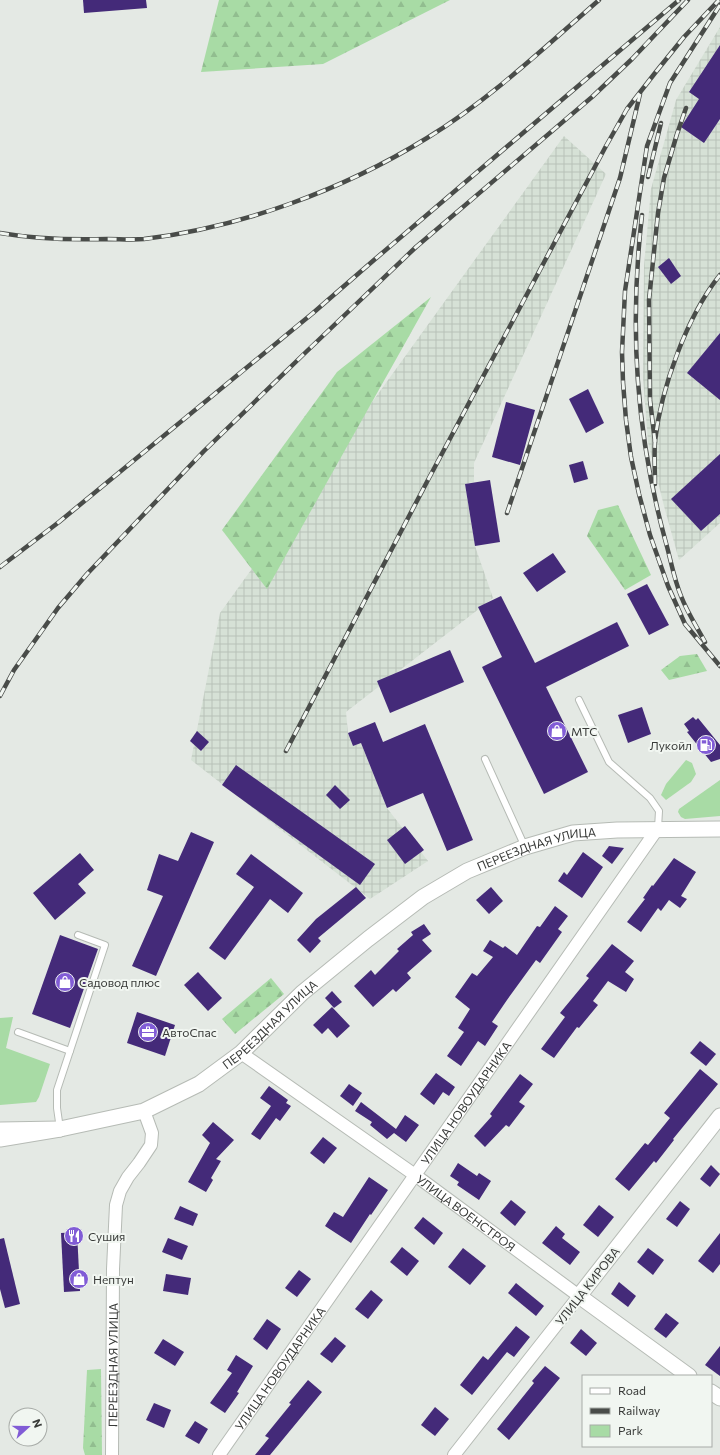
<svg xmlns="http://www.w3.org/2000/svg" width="720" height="1455" font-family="Commissioner,sans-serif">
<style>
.industrial{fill:url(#industrial-grid)}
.green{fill:#a8dba5}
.forest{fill:url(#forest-firs)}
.building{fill:#442a79}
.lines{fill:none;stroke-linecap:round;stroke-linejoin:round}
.service-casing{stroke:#b6bbb5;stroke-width:8}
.minor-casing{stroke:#b6bbb5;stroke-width:14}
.tertiary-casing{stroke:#b6bbb5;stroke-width:17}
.service{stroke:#fff;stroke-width:6}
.minor{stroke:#fff;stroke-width:12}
.tertiary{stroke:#fff;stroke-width:15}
.rail-casing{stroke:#494c49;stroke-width:4.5}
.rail{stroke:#f1f6f1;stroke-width:3;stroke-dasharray:9;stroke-linecap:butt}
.labels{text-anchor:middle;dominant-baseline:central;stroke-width:4;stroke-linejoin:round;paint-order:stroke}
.poi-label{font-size:12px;fill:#383a38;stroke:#f1f6f1;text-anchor:start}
.street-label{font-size:12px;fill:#383a38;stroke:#f1f6f1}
</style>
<defs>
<pattern id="industrial-grid" width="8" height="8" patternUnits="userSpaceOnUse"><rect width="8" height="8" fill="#d6e1d6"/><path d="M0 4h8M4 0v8" fill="none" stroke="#b8c2b8"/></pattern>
<pattern id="forest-firs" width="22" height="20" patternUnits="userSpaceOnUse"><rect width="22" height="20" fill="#a8dba5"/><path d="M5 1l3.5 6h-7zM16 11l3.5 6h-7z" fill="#91bd8f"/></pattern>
</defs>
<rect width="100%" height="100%" fill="#e4e9e4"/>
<g class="industrial">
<polygon points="720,27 720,523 679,560 664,506 648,442 643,378 644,266 651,189 676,100"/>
<polygon points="564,136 606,174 474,463 474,482 465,484 475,546 493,598 346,712 348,733 353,746 361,743 387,808 428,861 370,899 191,760 220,613"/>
</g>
<g class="green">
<polygon points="686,760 692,763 696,774 691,782 666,800 661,795 666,784"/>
<polygon points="720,780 720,816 685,819 681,817 678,812 679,809"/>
<polygon points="13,1017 6,1048 50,1064 39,1097 36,1102 0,1105 0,1018"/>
</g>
<g class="forest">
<polygon points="219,0 450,0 323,64 201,72"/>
<polygon points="431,297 267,589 222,530 337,372"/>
<polygon points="618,505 651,575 625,590 587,536 598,510"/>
<polygon points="697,654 707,671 669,680 661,670 680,656"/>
<polygon points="271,978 284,994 235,1034 222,1019"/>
<polygon points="101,1369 102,1455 85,1455 83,1448 87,1370"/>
</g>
<g class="building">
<polygon points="83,0 146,0 147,8 84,13"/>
<polygon points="720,45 720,119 704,143 681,127 699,99 689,92"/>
<polygon points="669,258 681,276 671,284 658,267"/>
<polygon points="720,333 720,400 687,373"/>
<polygon points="588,389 604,423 586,433 569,399"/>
<polygon points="506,402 535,410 520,465 492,457"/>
<polygon points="720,454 720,514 701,531 671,499"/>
<polygon points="583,461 588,479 574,483 569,465"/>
<polygon points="490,480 500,542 475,546 465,484"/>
<polygon points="553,553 566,572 537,592 523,573"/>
<polygon points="647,584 669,625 649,635 627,594"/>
<polygon points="501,596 535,663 617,622 629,646 546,687 588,772 544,794 482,667 502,657 478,607"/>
<polygon points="450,650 464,682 390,713 377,681"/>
<polygon points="642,707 651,734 628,743 618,715"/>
<polygon points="693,717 696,720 698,718 720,745 720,759 711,762 687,732 689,731 684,724"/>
<polygon points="375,722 383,742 425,724 473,840 447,851 423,793 387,808 361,743 353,746 348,733"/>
<polygon points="197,731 209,742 201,751 190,741"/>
<polygon points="236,765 375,864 360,885 222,785"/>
<polygon points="335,785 350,800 340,809 326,795"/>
<polygon points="405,826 424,850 405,864 387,840"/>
<polygon points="191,832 214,842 156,976 132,966 163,896 147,890 159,854 178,861"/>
<polygon points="609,846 624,848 612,864 602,856"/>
<polygon points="583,852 603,867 582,898 558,881 564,872 567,875"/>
<polygon points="80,853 94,870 78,884 86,893 55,920 33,893"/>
<polygon points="251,854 303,893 288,913 270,899 225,960 209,948 254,887 236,874"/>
<polygon points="674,858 696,872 681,896 687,899 680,908 669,900 661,911 658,908 641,932 627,922 645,899 643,898 652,885 653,886"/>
<polygon points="356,887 366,898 318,938 321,941 310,953 297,940 316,919"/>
<polygon points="491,887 503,901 489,914 476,900"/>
<polygon points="555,906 568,916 558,929 562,932 540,963 536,960 507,1000 492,1022 498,1026 485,1046 478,1041 461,1066 447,1056 464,1032 458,1028 470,1009 455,997 472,973 477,976 493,957 483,951 490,940 503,948 505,946 517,955 537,926 540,927"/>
<polygon points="424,924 431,934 422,940 432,951 407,973 411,978 396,992 393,989 373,1007 354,986 371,970 375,975 399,951 397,949 413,935 411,932"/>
<polygon points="60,935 98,949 70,1028 32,1014"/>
<polygon points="612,944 634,961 625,972 634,979 626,992 608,981 593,1001 598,1005 579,1028 577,1027 554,1058 541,1049 565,1017 560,1013 589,978 586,976"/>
<polygon points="198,972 222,998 208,1011 184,985"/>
<polygon points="332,991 342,1002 334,1008 325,998"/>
<polygon points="332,1007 350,1026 337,1038 328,1028 322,1034 313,1025"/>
<polygon points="137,1012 175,1025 165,1056 127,1043"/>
<polygon points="700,1041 716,1054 706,1066 690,1053"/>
<polygon points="700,1069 718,1084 673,1139 674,1140 656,1163 654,1161 629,1191 615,1179 645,1143 648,1145 670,1118 664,1113"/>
<polygon points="436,1073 455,1087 449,1096 443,1092 434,1105 420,1094"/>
<polygon points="520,1074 533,1084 519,1102 525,1106 509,1127 506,1125 485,1147 474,1136 492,1116 490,1114"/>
<polygon points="349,1084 362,1093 353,1106 340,1096"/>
<polygon points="269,1086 288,1100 286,1103 291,1106 280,1121 276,1118 260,1140 251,1134 271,1106 260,1098"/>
<polygon points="361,1102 396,1129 405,1115 419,1125 406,1142 394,1133 387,1139 370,1125 372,1122 355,1111"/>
<polygon points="213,1122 234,1140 216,1159 221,1161 211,1178 213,1180 206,1192 188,1182 210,1143 202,1135"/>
<polygon points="323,1137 337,1148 324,1164 310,1153"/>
<polygon points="458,1163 477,1176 479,1173 491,1181 479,1200 457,1185 459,1182 450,1176"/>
<polygon points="711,1165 720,1174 710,1187 700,1179"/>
<polygon points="369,1177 388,1190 371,1215 370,1214 351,1243 325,1226 334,1212 343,1217"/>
<polygon points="511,1200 526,1212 515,1226 500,1213"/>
<polygon points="680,1201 690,1209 677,1227 666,1219"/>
<polygon points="599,1205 614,1217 598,1237 583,1225"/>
<polygon points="180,1206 198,1214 193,1226 174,1219"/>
<polygon points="423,1217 443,1233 434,1245 414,1228"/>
<polygon points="556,1226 565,1234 562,1238 580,1252 570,1265 542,1243"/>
<polygon points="77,1232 80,1291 64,1292 61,1233"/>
<polygon points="720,1233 720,1264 713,1273 698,1261"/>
<polygon points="4,1238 20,1304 5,1308 0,1289 0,1239"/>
<polygon points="168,1238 188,1246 182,1260 162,1252"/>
<polygon points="402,1247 419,1261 407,1276 390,1262"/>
<polygon points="463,1248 486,1266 470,1285 448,1267"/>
<polygon points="648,1248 664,1260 653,1275 637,1262"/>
<polygon points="299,1270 311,1279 297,1297 285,1288"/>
<polygon points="166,1274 191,1278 188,1295 163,1291"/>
<polygon points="619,1282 636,1296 628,1307 611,1294"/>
<polygon points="516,1283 544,1306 536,1316 508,1293"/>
<polygon points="371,1290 383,1300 368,1319 355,1309"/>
<polygon points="666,1313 679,1323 666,1338 654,1329"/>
<polygon points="267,1319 281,1329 267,1350 253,1339"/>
<polygon points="516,1326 530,1337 514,1357 507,1352 472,1395 460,1385 483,1356 488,1360"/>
<polygon points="581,1329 597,1343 586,1356 570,1343"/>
<polygon points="335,1337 346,1346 332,1363 320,1354"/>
<polygon points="163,1339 184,1352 175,1366 154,1353"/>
<polygon points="720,1346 720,1376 705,1365"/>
<polygon points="236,1355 253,1366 237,1392 239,1393 225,1413 210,1403 232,1373 227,1370"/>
<polygon points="545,1366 560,1378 509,1440 497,1429 534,1383 532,1381"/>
<polygon points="308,1380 322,1392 270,1455 255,1455 269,1438 265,1436 291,1404 289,1403"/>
<polygon points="154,1403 171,1410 164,1428 146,1420"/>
<polygon points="435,1407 449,1419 435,1436 421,1425"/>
<polygon points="195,1421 208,1429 199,1444 185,1436"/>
</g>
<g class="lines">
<defs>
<g id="service">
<polyline points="579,700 609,762 650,798 659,811 658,828"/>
<polyline points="485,759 525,847"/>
<polyline points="18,1032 70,1051"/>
<polyline points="60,1129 57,1108 57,1090 105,945 78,935"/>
</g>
<g id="minor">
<path id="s1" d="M241,1053L415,1175L579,1296L454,1455"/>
<path id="s2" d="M112,1455L113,1269L116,1205L120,1191L128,1177L139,1163L151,1145L152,1133L144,1111"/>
<path id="s3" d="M219,1455L658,828"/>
</g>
<g id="tertiary">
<path id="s4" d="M60,1129L144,1111L199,1084L241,1053L302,993L368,939L423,897L467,871L525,847L573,833L617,830L720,829"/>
<polyline points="0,1130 60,1129 0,1139"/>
<polyline points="689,1376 579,1296 720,1116"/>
<polyline points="711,1392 720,1398"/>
</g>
</defs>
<use href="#service" class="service-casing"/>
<use href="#minor" class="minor-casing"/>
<use href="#tertiary" class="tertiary-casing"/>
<use href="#service" class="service"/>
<use href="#minor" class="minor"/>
<use href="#tertiary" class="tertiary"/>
<defs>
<g id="rail">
<polyline points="720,5 670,83 647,146 625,291 622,352 623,382 626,420 631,457 639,494 650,535 668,586 685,624 720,666"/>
<polyline points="648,177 661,123"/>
<path d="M642,215C629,328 636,434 666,543C671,561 674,579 681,596C687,612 697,627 705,642"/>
<path d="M0,233C35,239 72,240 107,239C119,239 132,240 144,239C242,227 343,190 427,138C489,100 544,48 599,0"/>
<polyline points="655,442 650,400 649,300 658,213 664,178 677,134 686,108"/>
<path d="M655,484C655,470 654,455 655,441C661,388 687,316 720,275"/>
<polyline points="507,513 620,178 640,94"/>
<polyline points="0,567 59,522 313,313 374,260 679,0"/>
<polyline points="0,696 14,670 58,608 87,574 204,451 306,352 416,247 592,97 632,59 688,0"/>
<polyline points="286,751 429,478 606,146 627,109 655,73 684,37 719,0"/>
</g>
</defs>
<use href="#rail" class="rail-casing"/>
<use href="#rail" class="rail"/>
</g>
<defs>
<symbol id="shop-disc" viewBox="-11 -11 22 22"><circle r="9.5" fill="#815cd6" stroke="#f1f6f1"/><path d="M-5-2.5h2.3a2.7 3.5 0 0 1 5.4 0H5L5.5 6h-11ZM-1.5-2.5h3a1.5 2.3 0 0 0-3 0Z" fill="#fff"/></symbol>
<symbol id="fuel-disc" viewBox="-11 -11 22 22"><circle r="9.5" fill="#815cd6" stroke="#f1f6f1"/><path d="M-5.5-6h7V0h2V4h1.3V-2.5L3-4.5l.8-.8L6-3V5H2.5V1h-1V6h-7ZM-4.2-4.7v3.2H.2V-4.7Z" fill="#fff"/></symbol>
<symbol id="office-disc" viewBox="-11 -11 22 22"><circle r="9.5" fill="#815cd6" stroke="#f1f6f1"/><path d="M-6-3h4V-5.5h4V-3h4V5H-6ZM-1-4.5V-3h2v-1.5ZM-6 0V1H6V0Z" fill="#fff"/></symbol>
<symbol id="restaurant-disc" viewBox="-11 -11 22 22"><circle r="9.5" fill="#815cd6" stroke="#f1f6f1"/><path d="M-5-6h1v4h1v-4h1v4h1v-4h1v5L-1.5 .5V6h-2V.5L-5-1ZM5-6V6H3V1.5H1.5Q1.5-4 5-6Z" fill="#fff"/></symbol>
</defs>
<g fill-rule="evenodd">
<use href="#shop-disc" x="546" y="720" width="22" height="22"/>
<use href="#fuel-disc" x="695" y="734" width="22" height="22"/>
<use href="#shop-disc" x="54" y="971" width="22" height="22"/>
<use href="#office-disc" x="137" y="1021" width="22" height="22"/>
<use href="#restaurant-disc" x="63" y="1225" width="22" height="22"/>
<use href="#shop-disc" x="68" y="1268" width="22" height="22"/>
</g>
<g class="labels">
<g class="poi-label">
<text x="571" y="731">МТС</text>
<text x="692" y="745" text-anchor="end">Лукойл</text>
<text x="79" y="982">Садовод плюс</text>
<text x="162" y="1032">АвтоСпас</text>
<text x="88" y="1236">Сушия</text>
<text x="93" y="1279">Нептун</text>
</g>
<g class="street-label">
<text stroke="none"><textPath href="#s4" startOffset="564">ПЕРЕЕЗДНАЯ УЛИЦА</textPath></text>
<text stroke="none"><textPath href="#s4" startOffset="240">ПЕРЕЕЗДНАЯ УЛИЦА</textPath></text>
<text stroke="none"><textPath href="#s3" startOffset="430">УЛИЦА НОВОУДАРНИКА</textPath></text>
<text stroke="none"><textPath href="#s1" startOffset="276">УЛИЦА ВОЕНСТРОЯ</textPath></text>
<text transform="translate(587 1286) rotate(-52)">УЛИЦА КИРОВА</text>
<text stroke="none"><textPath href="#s2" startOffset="90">ПЕРЕЕЗДНАЯ УЛИЦА</textPath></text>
<text stroke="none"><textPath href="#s3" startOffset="106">УЛИЦА НОВОУДАРНИКА</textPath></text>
</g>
</g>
<rect x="582" y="1375" width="130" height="72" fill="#f1f6f1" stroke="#a7aba7"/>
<rect x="590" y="1388" width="20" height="6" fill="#ffffff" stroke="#a7aba7"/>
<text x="618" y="1395" font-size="12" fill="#383a38">Road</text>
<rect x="590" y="1408" width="20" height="6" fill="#494c49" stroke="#a7aba7"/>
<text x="618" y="1415" font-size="12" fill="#383a38">Railway</text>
<rect x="590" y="1425" width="20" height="12" fill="#a8dba5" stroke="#a7aba7"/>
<text x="618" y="1435" font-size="12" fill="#383a38">Park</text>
<g transform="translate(28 1427) rotate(69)"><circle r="19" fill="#f1f6f1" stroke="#a7aba7"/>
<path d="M0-3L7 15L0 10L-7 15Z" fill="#815cd6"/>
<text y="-6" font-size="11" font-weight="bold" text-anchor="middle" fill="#383a38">N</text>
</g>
</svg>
